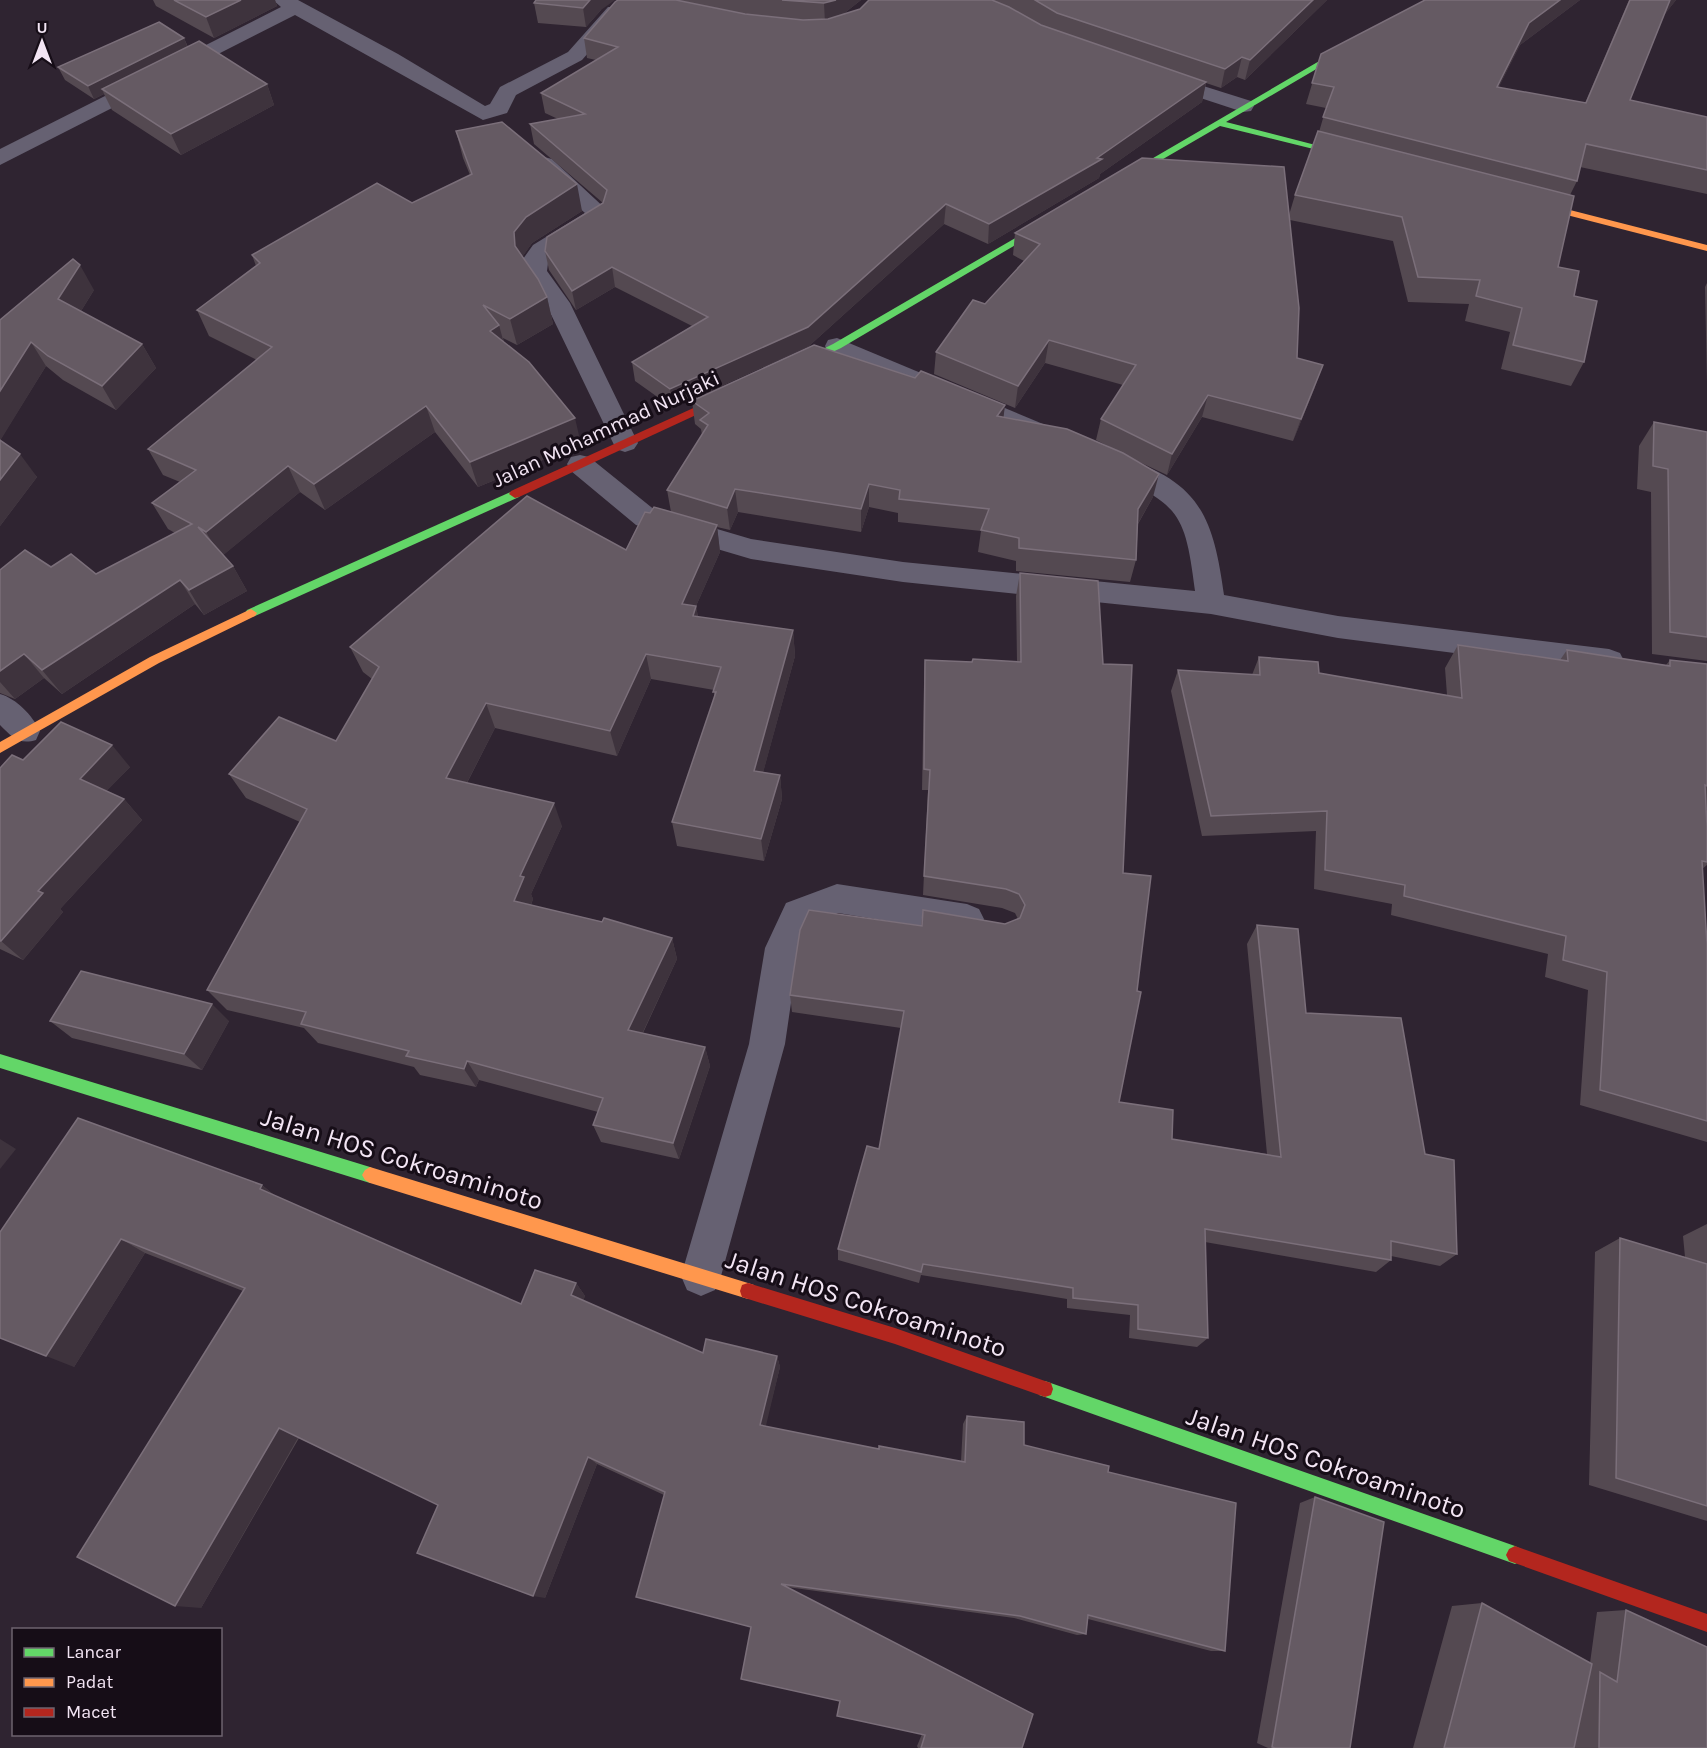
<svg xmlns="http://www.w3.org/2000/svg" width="1707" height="1748" font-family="Karla,sans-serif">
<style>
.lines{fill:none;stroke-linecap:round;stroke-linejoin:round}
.street{fill:#666172;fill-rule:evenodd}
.fast{fill:#63d668;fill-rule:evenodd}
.slow{fill:#ff974d;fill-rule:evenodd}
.jam{fill:#b3261e;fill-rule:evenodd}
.wall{fill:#544951}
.shaded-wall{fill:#3e333d}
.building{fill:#655a63;stroke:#7b6f7a;stroke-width:1.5}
.labels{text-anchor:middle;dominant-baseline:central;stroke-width:6;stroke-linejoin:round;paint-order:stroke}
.street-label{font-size:21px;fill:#f3e5f4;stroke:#160d17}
.near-street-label{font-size:26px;fill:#f3e5f4;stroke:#160d17}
</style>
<rect width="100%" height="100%" fill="#2f2431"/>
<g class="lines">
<g class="street">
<polygon points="273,0 298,0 398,54 485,106 490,104 500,87 568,52 608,7 622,7 625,11 582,60 516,95 507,113 483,120 295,15 0,165 0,149 281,7"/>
<polygon points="1162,73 1251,101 1254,106 1251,111 1243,112 1155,83 1152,79 1155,75"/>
<polygon points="544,157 552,159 609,212 600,224 549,255 547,271 570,303 638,443 634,449 625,452 616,449 546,304 523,271 523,259 533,245 585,213 536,169 533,164 536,159"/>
<polygon points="837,338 1055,429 1059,435 1055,441 1046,444 1037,441 828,352 825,346 828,340"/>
<path d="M580,455L589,457L656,511L751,539L903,562L1195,591C1185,511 1179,505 1107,472L1103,465L1107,458L1116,456C1199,480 1213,515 1224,595L1338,616L1609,649L1620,653L1624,661L1620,669L1609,673L1338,638L1211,614L903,582L751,559L636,525L571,471L567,464L571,457Z"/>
<path d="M0,694C17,699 32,715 40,731L36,740C19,745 12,737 0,725Z"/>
<polygon points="837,884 967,904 979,909 984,919 979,929 967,934 838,913 810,923 799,948 785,1044 721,1276 715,1290 701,1296 687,1290 681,1276 749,1044 765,948 786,903"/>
</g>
<g class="fast">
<polygon points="1352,42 1359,44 1226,122 1358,156 1358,160 1220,126 1120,184 1112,182"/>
<polygon points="1048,219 1056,221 841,348 792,371 788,372 783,369 833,344"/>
<polygon points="515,490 521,494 519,497 255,616 251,617 245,613 247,610"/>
<polygon points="0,1054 370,1167 375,1170 378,1175 375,1180 370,1183 0,1068"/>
<polygon points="1045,1381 1515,1546 1521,1549 1524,1555 1521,1561 1515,1564 1045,1397 1039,1395 1037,1389 1039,1383"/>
</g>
<g class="slow">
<polygon points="1433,0 1443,0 1358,46 1351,44"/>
<polygon points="1527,199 1707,245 1707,251 1524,204 1524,200"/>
<polygon points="251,609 257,613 255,616 159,663 0,753 0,742 150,657"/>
<polygon points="370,1167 748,1283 754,1285 756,1291 754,1297 748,1299 370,1183 365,1180 362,1175 365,1170"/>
</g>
<g class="jam">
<polygon points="733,390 737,392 737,396 519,497 515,498 509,494 511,491"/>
<polygon points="748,1283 895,1328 1045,1381 1051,1383 1053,1389 1051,1395 1045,1397 895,1344 748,1299 742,1297 740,1291 742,1285"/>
<polygon points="1515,1546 1707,1614 1707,1632 1509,1561 1506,1555 1509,1549"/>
</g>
</g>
<g class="wall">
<polygon points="153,0 275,0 277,6 214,38 156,6"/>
<polygon points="618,0 861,0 842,15 860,9 869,0 1327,0 1245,80 1237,77 1221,88 1206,83 1202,102 1100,174 1099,178 988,244 944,224 809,346 673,408 635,381 632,362 692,326 615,287 576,310 549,270 545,251 603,203 534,144 530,124 558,119 545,113 541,93 596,60 587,58 584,38"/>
<polygon points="1425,0 1580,0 1520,45 1498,88 1585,103 1629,0 1676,0 1663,16 1630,100 1707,117 1707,194 1580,167 1577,181 1570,195 1558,267 1574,296 1584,362 1571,386 1501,369 1510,332 1465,321 1469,304 1408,302 1393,241 1290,220 1297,358 1315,387 1293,441 1202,417 1167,475 1133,459 1153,497 1138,524 1136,560 1130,582 1016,571 1016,561 978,552 981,531 898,522 898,513 869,507 861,532 738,512 730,530 717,527 720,552 696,606 698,617 793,630 795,656 763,772 780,775 782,799 764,861 677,846 672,822 714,699 714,690 651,679 617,756 495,728 467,783 562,826 531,894 533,899 531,905 672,938 677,959 643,1033 705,1047 710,1066 679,1159 601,1142 593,1125 598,1112 479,1080 476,1087 420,1075 414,1067 318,1043 304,1028 227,1010 207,990 300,822 246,798 229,774 336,741 372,679 363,672 350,647 626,550 650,513 671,512 667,490 702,435 701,429 695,424 692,401 915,378 1005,405 1003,418 1110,447 1096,440 1101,419 1123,385 1045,363 1015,408 934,374 936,352 985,304 1024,261 1013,255 1015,233 1289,215 1295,195 1319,132 1326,108 1306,104 1321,54"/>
<polygon points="534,3 601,10 586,27 538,23"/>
<polygon points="184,38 188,47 267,84 274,105 181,155 112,110 104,94 94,99 65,80 58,67"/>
<polygon points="456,131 582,211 532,243 522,257 547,297 553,324 517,345 503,338 504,342 581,444 478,487 435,432 325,510 300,492 223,555 233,566 247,591 204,615 195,604 62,694 44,678 15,699 0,693 0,570 51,567 96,574 175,533 168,529 152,503 180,482 163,475 148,449 257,360 209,336 197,310 256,266 252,255 412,203 470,175 463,158"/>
<polygon points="1707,283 1707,383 1705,287"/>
<polygon points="94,290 81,311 142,344 156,368 116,410 63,380 46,366 0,440 37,477 0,526 0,320"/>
<polygon points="1654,422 1707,432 1707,661 1652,654 1651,492 1637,489 1639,446"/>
<polygon points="1020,573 1103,664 1123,873 1119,1102 1172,1139 1267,1154 1247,944 1257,925 1306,1013 1425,1154 1457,1254 1440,1266 1391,1256 1391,1260 1376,1272 1205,1242 1208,1338 1197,1347 1129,1338 1130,1315 1067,1308 1067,1299 921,1275 919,1283 838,1260 838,1249 879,1149 901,1028 792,1012 790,995 921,926 923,910 1005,924 1018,919 1015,913 1002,908 923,895 928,790 922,790 924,682 925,660 972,662 1017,662 1016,596"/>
<polygon points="1458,645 1560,660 1567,650 1666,665 1670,660 1707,664 1707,809 1706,809 1707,865 1702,869 1707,944 1707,1142 1580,1105 1588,990 1545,977 1548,954 1391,915 1392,904 1314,889 1316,831 1202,836 1171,691 1178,670 1252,675 1259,657 1319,673 1447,695 1445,668"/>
<polygon points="23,760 130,767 106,791 124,799 142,820 60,909 63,912 23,960 0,949 0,768"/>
<polygon points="50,1021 229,1021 202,1070 72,1038"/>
<polygon points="262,1185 274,1195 521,1304 576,1283 585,1296 583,1300 703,1353 777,1356 780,1367 765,1426 879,1449 961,1461 963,1424 967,1416 1024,1445 1108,1472 1225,1651 1211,1651 1088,1619 1086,1634 1077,1635 1014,1618 787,1587 1022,1748 918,1748 917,1746 922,1734 840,1701 751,1628 664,1495 597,1464 545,1598 438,1505 299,1438 201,1608 243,1291 145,1253 74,1367 0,1232"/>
<polygon points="1707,1224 1707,1521 1589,1485 1595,1252 1620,1238 1685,1257 1683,1236"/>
<polygon points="1315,1497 1350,1748 1268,1748 1257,1743 1300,1503"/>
<polygon points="1482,1603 1590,1663 1597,1612 1626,1610 1707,1748 1413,1748 1452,1606"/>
</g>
<g class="shaded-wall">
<polygon points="241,0 275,0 277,6 214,38 206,17"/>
<polygon points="590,0 615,0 601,10 586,27 583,8"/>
<polygon points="836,0 861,0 837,19 825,23 824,3"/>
<polygon points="1313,0 1327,0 1245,80 1250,60"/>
<polygon points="1560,0 1580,0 1520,45 1488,109 1497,87 1529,23"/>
<polygon points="1670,0 1676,0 1659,22"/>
<polygon points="184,38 189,51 102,89 104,94 94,99 88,86"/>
<polygon points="1242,57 1237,77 1221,88 1225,69"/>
<polygon points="1206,82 1202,102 1100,174 1099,178 988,244 989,224 1097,158"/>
<polygon points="267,84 274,105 181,155 171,134"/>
<polygon points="577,184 582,211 532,243 521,259 515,246 514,232 526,217"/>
<polygon points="946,204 944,224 809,346 673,408 670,389"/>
<polygon points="80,265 94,290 73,324 58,299"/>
<polygon points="612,267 615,287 576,310 572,291"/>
<polygon points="547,297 553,324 517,345 510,319"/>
<polygon points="499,325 506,351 490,331"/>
<polygon points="1049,340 1045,363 1015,408 1018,386"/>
<polygon points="31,342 46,366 0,441 0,391"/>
<polygon points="142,344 156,368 116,410 102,386"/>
<polygon points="1323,365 1315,387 1293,441 1301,419"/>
<polygon points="1208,395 1202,417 1167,475 1172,454"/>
<polygon points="1005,405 1002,429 997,416"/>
<polygon points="426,406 435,432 325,510 314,484"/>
<polygon points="575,418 581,444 478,487 470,462"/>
<polygon points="20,454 37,477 0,526 0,480"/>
<polygon points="288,466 300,492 221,557 206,532"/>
<polygon points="1159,474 1153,497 1133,532 1138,509"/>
<polygon points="869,484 869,507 861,532 861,509"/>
<polygon points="735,489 738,512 730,530 727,508"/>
<polygon points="717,525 720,552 696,606 700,633 682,604"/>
<polygon points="233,566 247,591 204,615 189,590"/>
<polygon points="180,580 195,604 62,694 42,670"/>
<polygon points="793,630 795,656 757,795 754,771"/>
<polygon points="24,654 44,678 15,699 0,682 0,671"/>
<polygon points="646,654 651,679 617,756 610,731"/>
<polygon points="486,703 495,728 457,802 446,778"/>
<polygon points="112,745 130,767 98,800 80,779"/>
<polygon points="780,775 782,799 764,861 761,839"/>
<polygon points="124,799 142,820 60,909 63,912 23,960 1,941 38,891"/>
<polygon points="554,803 562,826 531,894 533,899 524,923 514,901 520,876"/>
<polygon points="672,938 677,959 635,1049 628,1030"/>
<polygon points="212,1004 229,1021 202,1070 184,1054"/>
<polygon points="705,1047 710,1066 679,1159 673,1143"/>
<polygon points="467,1061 479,1080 476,1087 464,1069"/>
<polygon points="0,1139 16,1149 0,1169"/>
<polygon points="262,1185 281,1201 260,1189"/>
<polygon points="121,1239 145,1253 74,1367 46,1356"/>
<polygon points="576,1283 585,1296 581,1307 571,1295"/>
<polygon points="777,1356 780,1367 764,1434 760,1425"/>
<polygon points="279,1428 299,1436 201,1608 175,1606"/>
<polygon points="588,1457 597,1464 545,1598 533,1596"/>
</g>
<g class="building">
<polygon points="174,0 241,0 206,17"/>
<polygon points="536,0 590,0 583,8 534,3"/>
<polygon points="618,0 676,0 745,14 803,20 828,19 860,9 869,0 992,0 1009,7 1041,25 1206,82 1097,158 1102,159 989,224 946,204 808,327 670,389 632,362 708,317 612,267 572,291 545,251 547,237 603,203 607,190 530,124 585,114 541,93 618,47 584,38 615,2"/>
<polygon points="782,0 836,0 824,3"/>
<polygon points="1035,0 1313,0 1250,60 1242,57 1225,69 1057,13"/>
<polygon points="1425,0 1560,0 1529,23 1497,87 1586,103 1630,0 1670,0 1630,100 1707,117 1707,170 1586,144 1577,181 1323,117 1334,87 1312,83 1321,54"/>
<polygon points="159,22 184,38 88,86 58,67"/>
<polygon points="199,41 267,84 171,134 102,89"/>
<polygon points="502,122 577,184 526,217 514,232 515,246 538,279 547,297 510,319 483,305 499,325 490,331 529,362 575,418 470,462 426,406 314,484 288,466 206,532 198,527 233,566 189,590 180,580 42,670 24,654 0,671 0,570 25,550 51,567 71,554 96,574 192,524 152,503 196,470 148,449 272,347 197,310 260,263 252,255 377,183 412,203 472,174 456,131"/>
<polygon points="1318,131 1574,196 1558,267 1579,271 1574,296 1597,301 1584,362 1513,345 1522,308 1476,296 1480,280 1418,277 1402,217 1295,195"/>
<polygon points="1142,158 1284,167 1299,308 1297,358 1323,365 1301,419 1208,395 1172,454 1101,419 1136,365 1049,340 1018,386 936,352 973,300 985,304 1040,244 1015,233"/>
<polygon points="73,259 80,265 58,299 142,344 102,386 48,356 31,342 0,391 0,320"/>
<polygon points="814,345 915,378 921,371 1005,405 997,416 1067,429 1123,453 1159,474 1138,509 1136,560 1019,548 1019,538 981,530 989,509 899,499 900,490 869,484 861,509 735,489 727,508 667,490 708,425 700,420 709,413 692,401"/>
<polygon points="1654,422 1707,432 1707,637 1670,632 1668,469 1653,466"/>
<polygon points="0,440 20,454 0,480"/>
<polygon points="527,496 626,550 645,512 650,513 654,507 717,525 682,604 696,606 693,616 793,630 754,771 780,775 761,839 672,822 716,692 713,692 721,667 646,654 610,731 486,703 446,778 554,803 520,876 524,877 514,901 602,922 604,918 672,938 628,1030 705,1047 673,1143 593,1125 603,1098 467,1061 464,1069 406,1056 409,1051 301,1024 306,1012 207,990 307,809 229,774 279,717 336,741 379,667 350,647"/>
<polygon points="1020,573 1098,581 1103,664 1132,665 1123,873 1151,876 1137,991 1141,992 1119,1102 1173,1110 1172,1139 1281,1157 1257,925 1298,929 1306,1013 1401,1018 1425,1154 1454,1160 1457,1254 1391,1241 1391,1260 1205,1229 1208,1338 1138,1329 1138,1305 1073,1298 1073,1288 923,1264 921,1272 838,1249 867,1146 879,1149 904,1011 790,995 800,930 809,910 922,926 923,910 1005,924 1020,918 1025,905 1019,894 1006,889 924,876 930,770 924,769 925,660 972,662 973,659 1021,662"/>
<polygon points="1458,645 1568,661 1567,650 1670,666 1670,660 1707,664 1707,786 1705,785 1707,827 1707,862 1702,861 1707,944 1707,1121 1600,1090 1607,972 1563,960 1566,936 1404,896 1405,885 1325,870 1327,811 1211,816 1178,670 1260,675 1259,657 1318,662 1319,673 1462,698"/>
<polygon points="61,722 112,745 80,779 124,799 38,891 43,893 1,941 0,941 0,768 12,755 23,760"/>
<polygon points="81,971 212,1004 184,1054 50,1021"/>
<polygon points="78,1118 262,1185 260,1189 521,1304 535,1270 576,1283 571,1295 703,1353 706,1339 777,1356 760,1425 879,1449 879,1446 965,1462 967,1416 1024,1422 1024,1445 1109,1466 1108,1472 1236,1503 1225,1651 1088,1615 1086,1634 1020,1616 781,1584 1033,1714 1022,1748 921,1748 925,1735 837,1716 840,1701 741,1679 751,1627 636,1597 665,1492 588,1457 533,1596 417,1553 438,1505 279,1428 175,1606 77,1557 245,1288 121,1239 46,1356 0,1338 0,1232"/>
<polygon points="1620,1238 1707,1264 1707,1506 1616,1478"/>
<polygon points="1315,1497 1384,1522 1350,1748 1275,1748 1272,1747"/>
<polygon points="1482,1603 1592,1664 1574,1748 1444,1748"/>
<polygon points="1626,1610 1707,1647 1707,1748 1599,1748 1600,1672 1617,1682"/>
</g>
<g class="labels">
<g class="street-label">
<text transform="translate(606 429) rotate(-25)">Jalan Mohammad Nurjaki</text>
</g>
<g class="near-street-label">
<text transform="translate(402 1159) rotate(17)">Jalan HOS Cokroaminoto</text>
<text transform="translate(866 1304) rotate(18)">Jalan HOS Cokroaminoto</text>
<text transform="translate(1326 1463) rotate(19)">Jalan HOS Cokroaminoto</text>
</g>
</g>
<rect x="12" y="1628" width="210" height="108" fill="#160d17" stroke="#6e636f" stroke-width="1.5"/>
<rect x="24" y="1648" width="30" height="9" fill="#63d668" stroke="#6e636f" stroke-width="1.5"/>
<text x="66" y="1658" font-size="18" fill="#f3e5f4">Lancar</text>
<rect x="24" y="1678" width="30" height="9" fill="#ff974d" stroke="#6e636f" stroke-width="1.5"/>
<text x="66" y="1688" font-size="18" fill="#f3e5f4">Padat</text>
<rect x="24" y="1708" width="30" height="9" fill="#b3261e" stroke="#6e636f" stroke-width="1.5"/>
<text x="66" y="1718" font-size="18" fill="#f3e5f4">Macet</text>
<g transform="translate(42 42)" stroke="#160d17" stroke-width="4.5" paint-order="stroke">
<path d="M0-4.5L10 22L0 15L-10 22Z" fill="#f3e5f4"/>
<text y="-9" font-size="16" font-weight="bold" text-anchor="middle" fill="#f3e5f4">U</text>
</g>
</svg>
